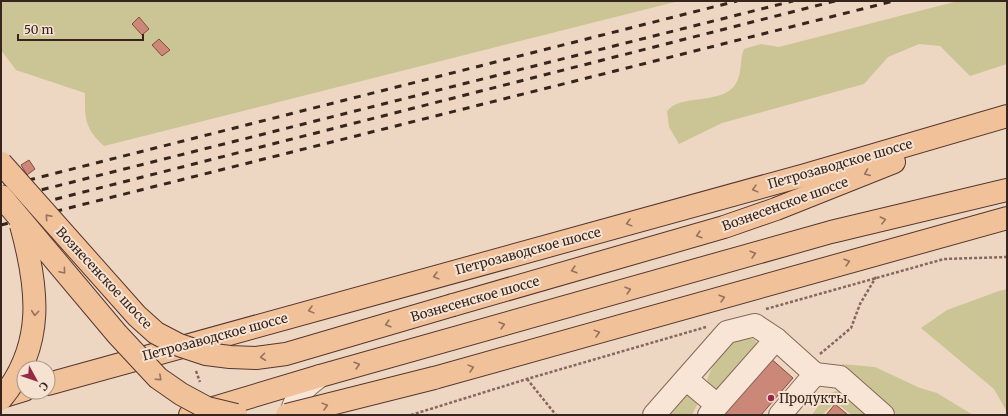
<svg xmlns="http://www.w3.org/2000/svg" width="1008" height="416" font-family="Merriweather,serif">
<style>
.green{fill:#cbc596}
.building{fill:#cb8778;stroke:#864b3f}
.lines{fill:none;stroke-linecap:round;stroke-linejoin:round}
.minor-casing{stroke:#876759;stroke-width:24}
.major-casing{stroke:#55372e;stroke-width:24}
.path{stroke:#876759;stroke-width:2.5;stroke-dasharray:3 2;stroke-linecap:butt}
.minor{stroke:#f8e5d5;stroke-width:22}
.major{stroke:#f1c19a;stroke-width:22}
.rail{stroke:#37241d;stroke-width:3;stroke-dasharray:7 7;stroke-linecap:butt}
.major-bridge-casing{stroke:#55372e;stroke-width:24;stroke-linecap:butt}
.major-bridge{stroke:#f1c19a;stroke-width:22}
.oneway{stroke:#94725c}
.poi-dot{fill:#952a44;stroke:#f5e2d1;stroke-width:1.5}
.labels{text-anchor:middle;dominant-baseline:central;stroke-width:4;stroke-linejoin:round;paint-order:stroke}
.street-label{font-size:13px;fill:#37241d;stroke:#f5e2d1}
.poi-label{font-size:13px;fill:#37241d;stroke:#f5e2d1;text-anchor:start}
</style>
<rect width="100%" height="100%" fill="#edd6c2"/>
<g class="green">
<path d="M1,1H679L104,146C84,127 85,119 85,93L16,70L1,50Z"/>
<path d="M958,1H1007V64L970,76L940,46L919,44L888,57L864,84L722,123L679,144L669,127L667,111C670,108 673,105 677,104C693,97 725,101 735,85C743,73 739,61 744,49L761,44L779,47Z"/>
<polygon points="1007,289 1007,412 994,389 921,328 947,310 999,291"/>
<path d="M742,336L755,340L758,346L728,383L713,392L706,386C709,365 725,347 742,336Z"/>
<polygon points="842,364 875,367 920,388 937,393 973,415 898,415 843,370"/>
<polygon points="836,391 846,394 870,415 852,415 835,402 822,415 812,415 826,395"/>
<polygon points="687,394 699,401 692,415 667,415"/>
</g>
<g class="building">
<polygon points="139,17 149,29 142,35 132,24"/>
<polygon points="159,39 170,50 162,56 152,45"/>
<polygon points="29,160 35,169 27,175 21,165"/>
<polygon points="769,357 793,378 761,415 719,415"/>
<polygon points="835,404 848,415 826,415"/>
</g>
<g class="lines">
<defs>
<g id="minor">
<polyline points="815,374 840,377 883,415"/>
<polyline points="686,379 717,405"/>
<path d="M291,415C294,397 306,386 320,376"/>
<polyline points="654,415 727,332 755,325 776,339 815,374 780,415"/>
<polyline points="709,415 776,339"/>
</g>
<g id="major">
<polyline points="453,305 724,227 776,209 894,162"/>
<polyline points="434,378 1007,218"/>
<polyline points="48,384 805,175 1007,116"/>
<polyline points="1,397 24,390"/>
<polyline points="190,415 320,376 831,232 1007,190"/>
</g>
</defs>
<use href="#minor" class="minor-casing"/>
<use href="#major" class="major-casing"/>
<g class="path">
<polyline points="766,309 944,259 1007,257"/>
<polyline points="820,354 851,328 860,304 876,277"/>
<polyline points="196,371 200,382"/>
<polyline points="527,379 556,415"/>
<polyline points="411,415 527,379 706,327"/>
</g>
<use href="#minor" class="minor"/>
<use href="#major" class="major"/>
<g class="rail">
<polyline points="1,187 737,1"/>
<polyline points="1,200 793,1"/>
<polyline points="1,213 835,1"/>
<polyline points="1,225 894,1"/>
</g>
<defs>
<g id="major-bridge">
<polyline points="1,163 137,316 156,333 179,345 206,354 230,357 256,358 286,354 453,305"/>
<polyline points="1,196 117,334 158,378 181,394 207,408 236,415"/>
<path d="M1,399C46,345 38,287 21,225"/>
<polyline points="287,415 434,378"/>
</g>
</defs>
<use href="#major-bridge" class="major-bridge-casing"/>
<use href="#major-bridge" class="major-bridge"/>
</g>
<defs><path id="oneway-chevron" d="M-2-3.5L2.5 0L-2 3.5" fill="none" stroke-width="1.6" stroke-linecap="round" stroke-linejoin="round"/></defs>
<g class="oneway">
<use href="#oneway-chevron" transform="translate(867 173) rotate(158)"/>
<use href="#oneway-chevron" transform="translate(755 189) rotate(165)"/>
<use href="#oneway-chevron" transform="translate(48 217) rotate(-131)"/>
<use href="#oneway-chevron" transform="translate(883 220) rotate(-14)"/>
<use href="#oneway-chevron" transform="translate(629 223) rotate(165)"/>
<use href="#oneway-chevron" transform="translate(699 235) rotate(164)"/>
<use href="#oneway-chevron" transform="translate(753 254) rotate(-16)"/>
<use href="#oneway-chevron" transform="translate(847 262) rotate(-16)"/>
<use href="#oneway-chevron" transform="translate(574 270) rotate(164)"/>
<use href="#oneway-chevron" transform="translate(63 271) rotate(50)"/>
<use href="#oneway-chevron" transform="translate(436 276) rotate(165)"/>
<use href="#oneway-chevron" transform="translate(628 290) rotate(-16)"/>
<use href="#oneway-chevron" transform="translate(722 298) rotate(-16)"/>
<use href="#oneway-chevron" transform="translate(311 310) rotate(165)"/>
<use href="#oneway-chevron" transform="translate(35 313) rotate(95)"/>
<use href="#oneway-chevron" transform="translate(388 324) rotate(164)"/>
<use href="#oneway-chevron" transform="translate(502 325) rotate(-16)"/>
<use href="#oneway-chevron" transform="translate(597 333) rotate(-15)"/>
<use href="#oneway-chevron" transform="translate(263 357) rotate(173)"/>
<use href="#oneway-chevron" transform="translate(357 365) rotate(-16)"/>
<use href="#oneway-chevron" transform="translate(471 368) rotate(-15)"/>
<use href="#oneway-chevron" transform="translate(159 378) rotate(42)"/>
<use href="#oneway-chevron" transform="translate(325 406) rotate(-15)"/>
</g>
<circle class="poi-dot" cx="771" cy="398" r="4"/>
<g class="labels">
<g class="street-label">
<text transform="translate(840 164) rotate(-16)">Петрозаводское шоссе</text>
<text transform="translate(785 204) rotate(-20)">Вознесенское шоссе</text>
<text transform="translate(528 251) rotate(-15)">Петрозаводское шоссе</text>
<text transform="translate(104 278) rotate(47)">Вознесенское шоссе</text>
<text transform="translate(475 299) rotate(-16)">Вознесенское шоссе</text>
<text transform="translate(215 337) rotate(-15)">Петрозаводское шоссе</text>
</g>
<g class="poi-label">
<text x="779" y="398">Продукты</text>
</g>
</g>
<rect width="1008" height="416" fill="none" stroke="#37241d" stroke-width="4"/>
<g transform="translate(36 380) rotate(130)"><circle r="19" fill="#f5e2d1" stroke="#a99689"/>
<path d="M0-3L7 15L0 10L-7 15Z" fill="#952a44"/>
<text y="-6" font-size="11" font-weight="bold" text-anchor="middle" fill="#37241d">С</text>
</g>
<path d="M18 34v6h125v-6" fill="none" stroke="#37241d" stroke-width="2"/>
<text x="24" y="34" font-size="12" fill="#37241d" stroke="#f5e2d1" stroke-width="3" paint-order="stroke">50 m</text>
</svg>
